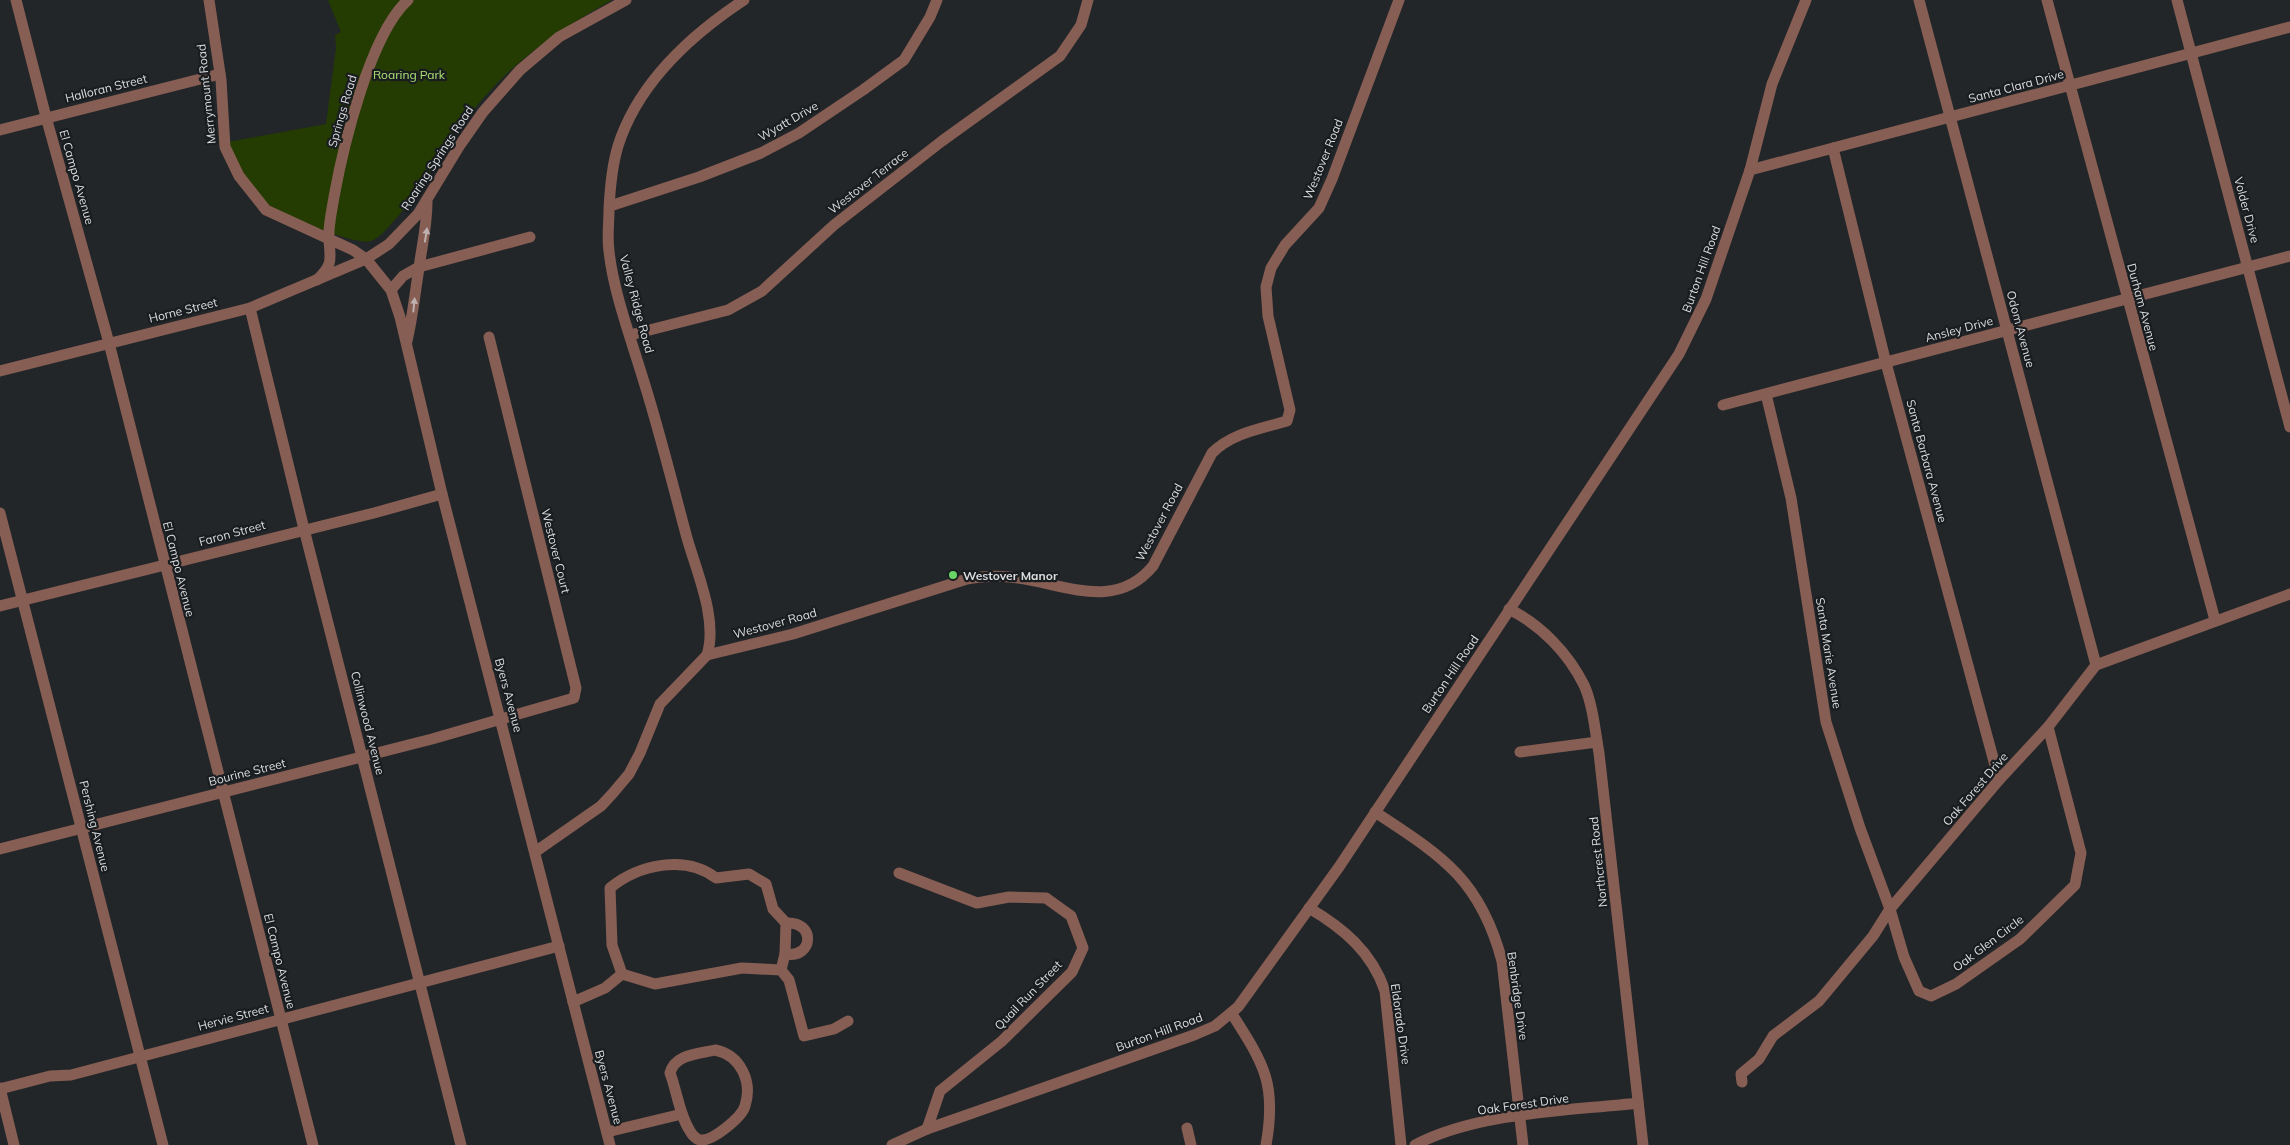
<svg xmlns="http://www.w3.org/2000/svg" width="2290" height="1145" font-family="Mulish,sans-serif">
<style>
.green{fill:#243b02}
.lines{fill:none;stroke-linecap:round;stroke-linejoin:round}
.minor{stroke:#865e54;stroke-width:11}
.oneway{fill:#bdb0ae}
.poi-dot{fill:#68d465;stroke:#1a1d20;stroke-width:2}
.labels{text-anchor:middle;dominant-baseline:central;stroke-width:4.5;stroke-linejoin:round;paint-order:stroke}
.park-label{font-size:12px;fill:#ade473;stroke:#1a1d20}
.street-label{font-size:12px;fill:#dadcde;stroke:#1a1d20}
.poi-label{font-size:12px;font-weight:bold;fill:#dadcde;stroke:#1a1d20;text-anchor:start}
</style>
<rect width="100%" height="100%" fill="#232629"/>
<path class="green" d="M328,0H612C566,26 524,53 488,93C451,133 429,184 391,224C386,230 379,238 371,241C356,247 268,209 256,196C243,181 236,160 228,142L326,124L336,48L335,35L341,32Z"/>
<g class="lines">
<g class="minor">
<polyline points="16,0 46,117 109,343 313,1145"/>
<polyline points="209,0 221,80 225,147 239,176 266,210 353,250 366,259 391,290 400,317 442,494 610,1145"/>
<polyline points="1919,0 2096,665"/>
<polyline points="2047,0 2215,620"/>
<polyline points="2177,0 2290,427"/>
<polyline points="0,130 220,74"/>
<polyline points="1833,148 1886,363 1999,780"/>
<polyline points="1750,170 2290,27"/>
<polyline points="610,206 699,177 761,153 799,133 863,90 904,60 930,17 937,0"/>
<path d="M317,280C334,264 330,259 329,239C328,226 332,210 334,197C343,147 370,34 408,0"/>
<polyline points="391,290 403,276 419,267 530,237"/>
<polyline points="250,308 304,529 461,1145"/>
<polyline points="630,335 728,310 762,291 834,225 942,141 1060,56 1081,25 1088,0"/>
<path d="M407,341C413,316 415,292 419,268C422,245 427,226 427,202"/>
<polyline points="0,371 250,308 366,259 389,244 418,214 460,145 483,112 520,70 559,37 626,0"/>
<polyline points="1766,394 1791,498 1826,722 1860,828 1890,909 1904,957 1919,991 1931,996 1956,984 2020,939 2075,885 2081,853 2048,727"/>
<polyline points="1723,405 2290,256"/>
<polyline points="0,513 163,1145"/>
<polyline points="0,606 374,513 442,494"/>
<path d="M1509,609C1541,625 1568,653 1584,685C1593,705 1595,731 1599,753L1643,1145"/>
<path d="M707,655C718,620 697,573 687,538C673,486 660,433 644,382C632,342 613,291 609,251C607,237 609,223 609,209C610,188 612,166 618,146C638,83 691,35 744,0"/>
<polyline points="1520,752 1597,742"/>
<path d="M1375,812C1442,856 1480,879 1502,961L1523,1145"/>
<polyline points="0,849 432,739 574,698 576,688 489,337"/>
<path d="M535,852L601,806L613,793L629,774L640,753L660,704L707,655L793,634L967,579C981,577 994,575 1009,577C1060,581 1113,614 1153,566L1212,453C1232,433 1260,429 1287,421L1290,410L1268,316L1266,287L1271,268L1285,245L1319,208L1332,179L1399,0"/>
<polyline points="899,873 977,903 1009,897 1046,898 1071,916 1083,948 1072,972 1002,1041 940,1091 927,1129"/>
<path d="M1309,908C1343,928 1372,952 1385,991L1401,1145"/>
<path d="M785,954C814,959 816,921 786,923"/>
<path d="M622,974L612,945L610,888C638,865 685,854 716,878L749,874L766,884L773,909L786,923L785,954L781,970"/>
<polyline points="573,1002 605,988 622,974 655,984 742,968 781,970 789,980 804,1036 834,1029 848,1021"/>
<path d="M1232,1014C1264,1064 1277,1084 1266,1145"/>
<path d="M715,1050C740,1055 753,1081 745,1106C742,1117 713,1141 701,1140C697,1140 692,1135 690,1131C679,1114 677,1091 670,1073C675,1054 698,1054 715,1050Z"/>
<polyline points="1742,1082 1741,1074 1759,1059 1773,1036 1819,1001 1873,936 1890,909 1999,780 2048,727 2096,665 2290,594"/>
<polyline points="0,1088 14,1145"/>
<polyline points="0,1089 50,1076 71,1075 559,946"/>
<polyline points="1187,1128 1191,1145"/>
<polyline points="607,1132 682,1114"/>
<polyline points="892,1145 927,1129 1194,1035 1215,1026 1238,1007 1339,867 1679,354 1706,299 1750,170 1772,84 1806,0"/>
<path d="M1415,1145C1477,1112 1568,1111 1638,1103"/>
</g>
</g>
<defs><path id="oneway-solid" d="M-6-.8H1V-3.2L6.5 0L1 3.2V.8H-6Z" transform="scale(1.25)"/></defs>
<g class="oneway">
<use href="#oneway-solid" transform="translate(426 235) rotate(-81)"/>
<use href="#oneway-solid" transform="translate(414 305) rotate(-84)"/>
</g>
<circle class="poi-dot" cx="953" cy="575" r="5"/>
<g class="labels">
<g class="park-label">
<text x="409" y="74">Roaring Park</text>
</g>
<g class="street-label">
<text transform="translate(2016 86) rotate(-15)">Santa Clara Drive</text>
<text transform="translate(106 88) rotate(-14)">Halloran Street</text>
<text transform="translate(206 94) rotate(-96)">Merrymount Road</text>
<text transform="translate(342 111) rotate(-74)">Springs Road</text>
<text transform="translate(788 121) rotate(-30)">Wyatt Drive</text>
<text transform="translate(437 158) rotate(-57)">Roaring Springs Road</text>
<text transform="translate(1323 159) rotate(-68)">Westover Road</text>
<text transform="translate(77 177) rotate(74)">El Campo Avenue</text>
<text transform="translate(868 181) rotate(-38)">Westover Terrace</text>
<text transform="translate(2247 210) rotate(75)">Volder Drive</text>
<text transform="translate(1701 269) rotate(-70)">Burton Hill Road</text>
<text transform="translate(637 304) rotate(75)">Valley Ridge Road</text>
<text transform="translate(2143 307) rotate(75)">Durham Avenue</text>
<text transform="translate(183 310) rotate(-14)">Horne Street</text>
<text transform="translate(1959 329) rotate(-15)">Ansley Drive</text>
<text transform="translate(2021 329) rotate(75)">Odom Avenue</text>
<text transform="translate(1927 461) rotate(75)">Santa Barbara Avenue</text>
<text transform="translate(1159 522) rotate(-62)">Westover Road</text>
<text transform="translate(232 533) rotate(-15)">Faron Street</text>
<text transform="translate(556 551) rotate(76)">Westover Court</text>
<text transform="translate(179 569) rotate(76)">El Campo Avenue</text>
<text transform="translate(775 623) rotate(-15)">Westover Road</text>
<text transform="translate(1829 653) rotate(81)">Santa Marie Avenue</text>
<text transform="translate(1450 674) rotate(-56)">Burton Hill Road</text>
<text transform="translate(509 695) rotate(75)">Byers Avenue</text>
<text transform="translate(368 723) rotate(76)">Collinwood Avenue</text>
<text transform="translate(247 772) rotate(-14)">Bourine Street</text>
<text transform="translate(1975 789) rotate(-49)">Oak Forest Drive</text>
<text transform="translate(95 826) rotate(76)">Pershing Avenue</text>
<text transform="translate(1598 862) rotate(-96)">Northcrest Road</text>
<text transform="translate(1988 943) rotate(-37)">Oak Glen Circle</text>
<text transform="translate(280 961) rotate(76)">El Campo Avenue</text>
<text transform="translate(1028 995) rotate(-46)">Quail Run Street</text>
<text transform="translate(1518 996) rotate(82)">Benbridge Drive</text>
<text transform="translate(233 1017) rotate(-15)">Hervie Street</text>
<text transform="translate(1401 1024) rotate(82)">Eldorado Drive</text>
<text transform="translate(1159 1032) rotate(-20)">Burton Hill Road</text>
<text transform="translate(609 1087) rotate(75)">Byers Avenue</text>
<text transform="translate(1523 1104) rotate(-8)">Oak Forest Drive</text>
</g>
<g class="poi-label">
<text x="963" y="575">Westover Manor</text>
</g>
</g>
</svg>
